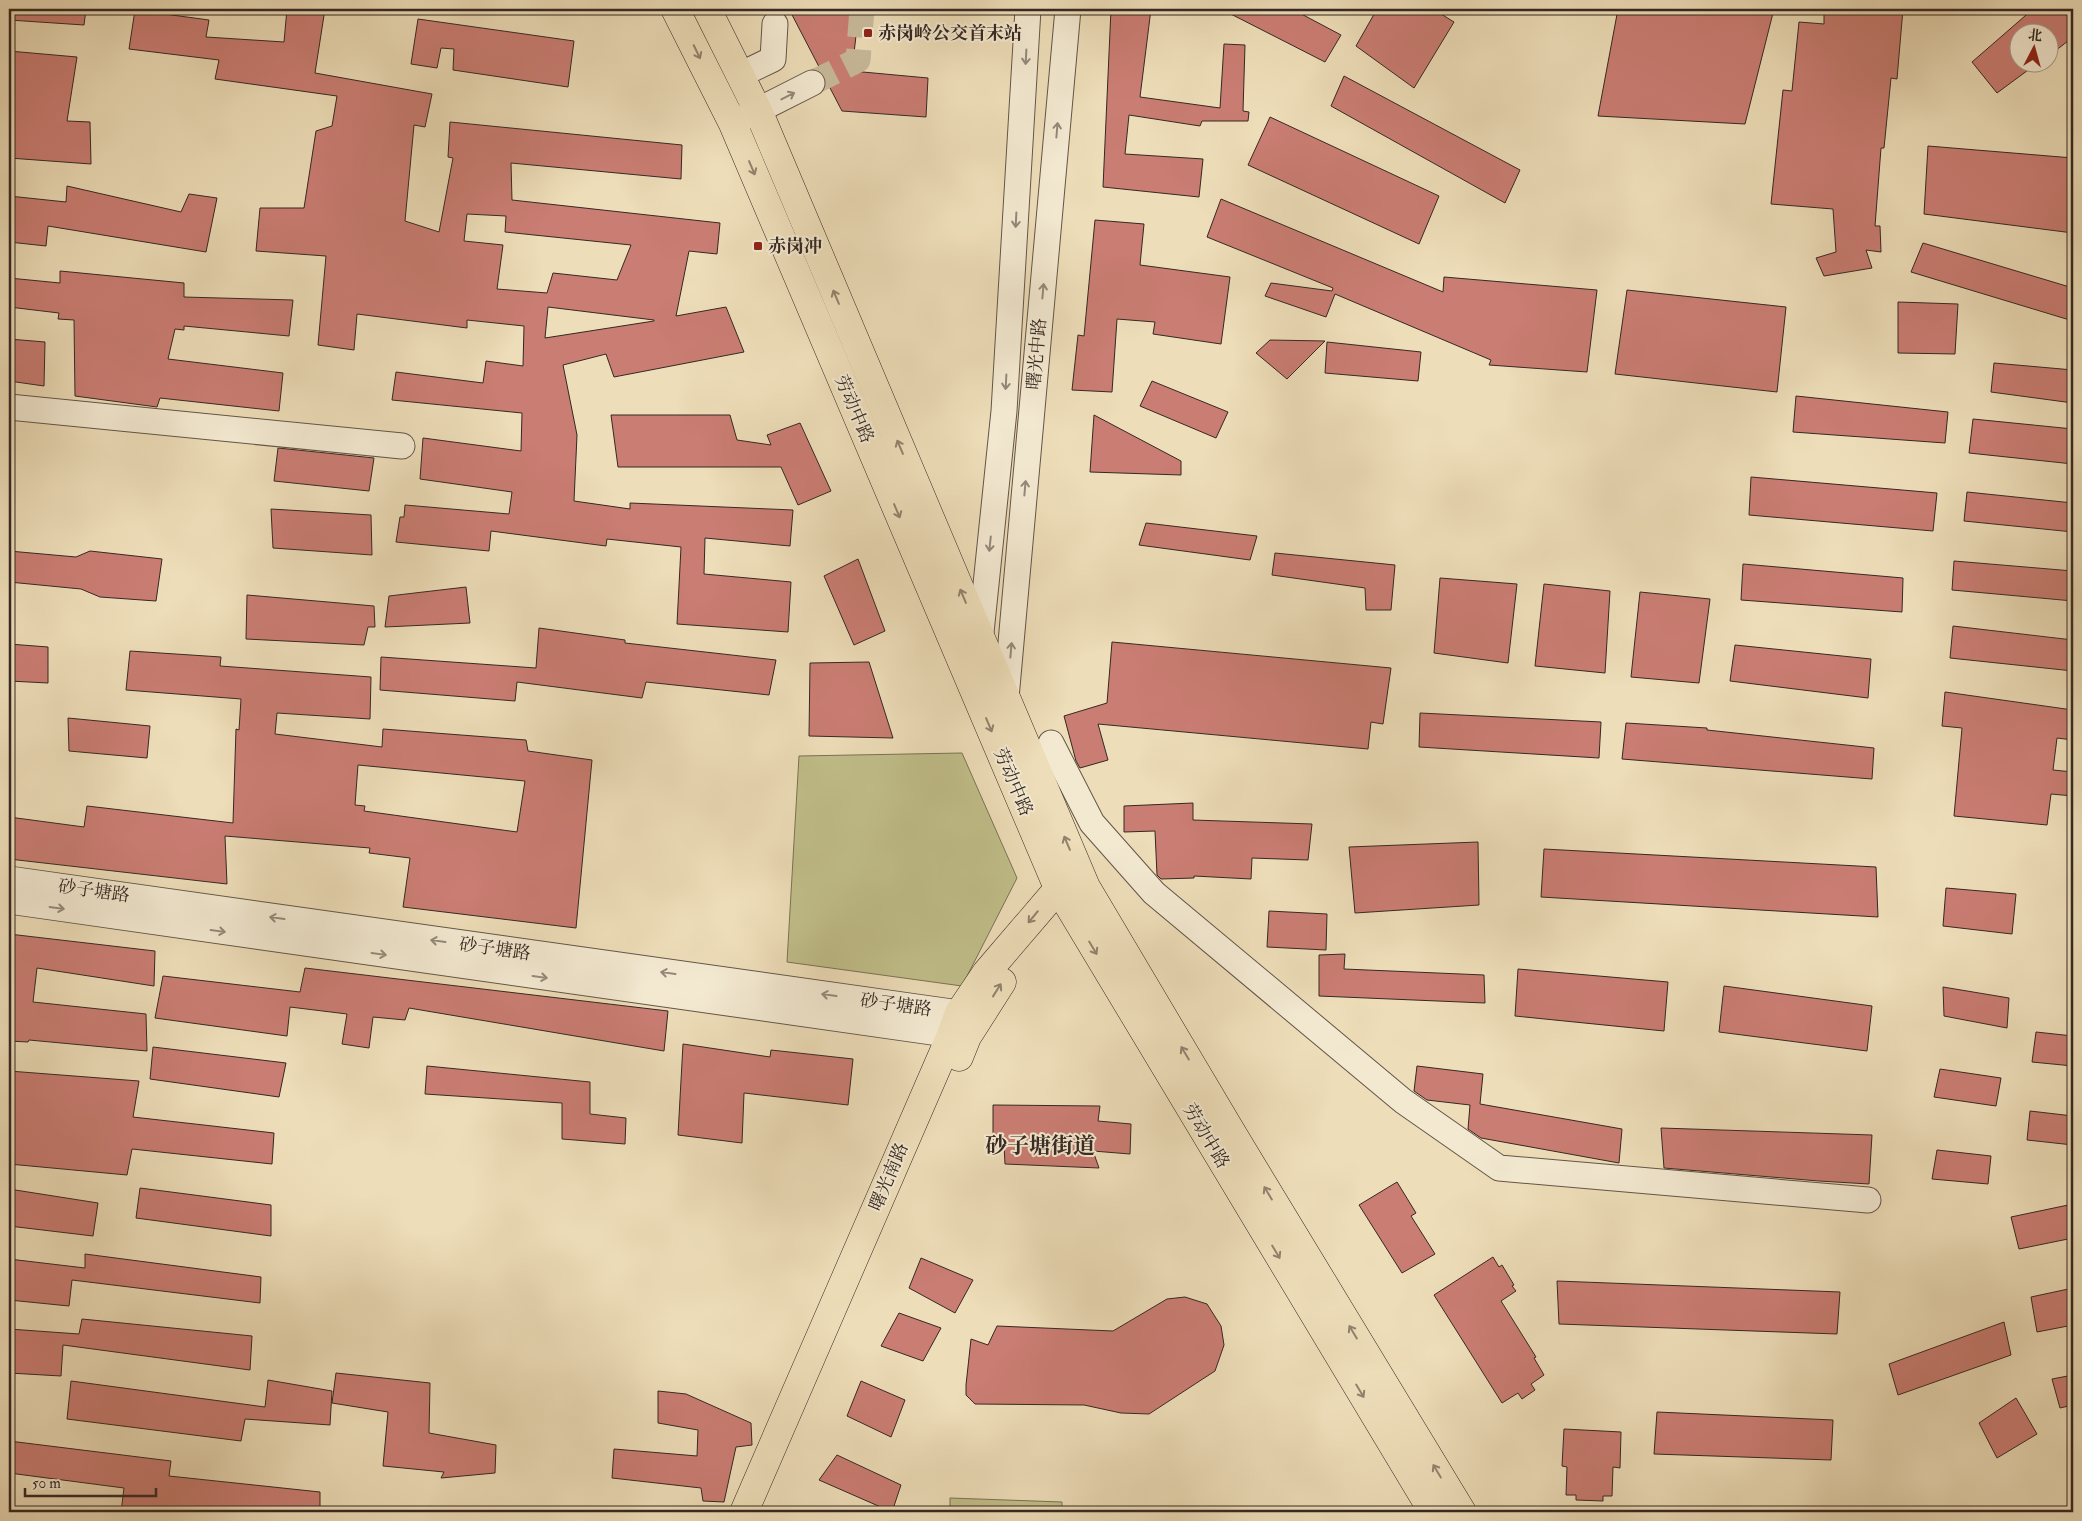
<svg xmlns="http://www.w3.org/2000/svg" width="2082" height="1521" font-family="'IM FELL Double Pica','Noto Serif SC',serif">
<style>
.green{fill:#c0be89;stroke:#7a7356}
.building{fill:#ca7d73;stroke:#352823;fill-rule:evenodd}
.lines{fill:none;stroke-linecap:round;stroke-linejoin:round}
.minor-tunnel{stroke:#c8b99a;stroke-width:25;stroke-dasharray:25 12;stroke-linecap:butt}
.minor-casing{stroke:#635548;stroke-width:27}
.major-casing{stroke:#352823;stroke-width:29}
.minor{stroke:#f3e9d1;stroke-width:25}
.major{stroke:#edddb8;stroke-width:28}
.oneway{stroke:#91826e}
.oneway2{stroke:#94887a}
.poi-dot{fill:#8f2418;stroke:#f3e9d1;stroke-width:2}
.labels{text-anchor:middle;dominant-baseline:central;stroke-width:4;stroke-linejoin:round;paint-order:stroke}
.poi-label{font-size:18px;font-weight:bold;fill:#352823;stroke:#f3e9d1;text-anchor:start}
.street-label{font-size:18px;fill:#352823;stroke:#f3e9d1}
.district-label{font-size:22px;font-weight:bold;fill:#352823;stroke:#f3e9d1}
</style>
<rect width="100%" height="100%" fill="#edddb8"/>
<filter id="stains"><feTurbulence type="fractalNoise" baseFrequency=".004" numOctaves="4"/><feColorMatrix values="0 0 0 0 .2 0 0 0 0 .09 0 0 0 0 .02 0 0 0 .5 -.17"/></filter>
<radialGradient id="worn" r=".72"><stop offset=".6" stop-color="#630" stop-opacity="0"/><stop offset="1" stop-color="#630" stop-opacity=".3"/></radialGradient>
<g class="green">
<polygon points="962,753 1017,878 962,986 787,962 799,756"/>
<polygon points="950,1498 1062,1502 1062,1512 950,1512"/>
</g>
<g class="building">
<polygon points="9,9 86,9 84,25 9,20"/>
<path d="M287,9H325L315,73L432,94L425,127L414,125L405,221L439,232L453,158L448,157L450,122L682,145L681,179L511,163L512,200L720,223L717,254L689,251L676,316L726,307L744,352L614,377L606,354L563,365L577,435L574,501L630,509V503L793,510L790,546L705,538L704,574L791,582L788,632L677,624L681,547L607,539L606,546L491,531L489,551L396,542L400,517H404L405,505L509,514L512,492L420,479L423,438L521,451L522,413L392,400L396,372L483,383L486,361L523,366L524,326L467,320V328L357,314L354,350L318,345L326,256L256,251L260,208H304L316,131L332,126L337,96L215,79L219,60L129,49L135,10L209,20L206,37L284,42ZM467,214L506,216L505,232L631,245L617,280L553,273L547,293L497,289L503,245L464,241ZM548,307L654,320V321L545,338Z"/>
<polygon points="789,9 859,9 852,71 928,78 926,117 842,111"/>
<polygon points="1111,9 1151,9 1140,97 1220,108 1224,44 1245,45 1243,111 1249,112 1248,121 1202,121 1200,126 1129,115 1125,154 1203,159 1199,197 1103,187"/>
<polygon points="1221,9 1292,9 1341,35 1325,62"/>
<polygon points="1377,9 1433,9 1454,22 1414,88 1356,46"/>
<polygon points="1618,9 1774,9 1745,124 1598,116"/>
<polygon points="1824,9 1903,9 1897,79 1891,78 1884,148 1881,148 1875,226 1880,226 1881,252 1866,250 1872,268 1824,276 1816,258 1836,252 1833,209 1771,204 1783,90 1792,91 1799,22 1824,24"/>
<polygon points="2033,9 2073,9 2073,37 2050,55 2050,32 2020,32 2020,62 2039,62 1997,93 1972,62"/>
<polygon points="418,19 574,41 568,87 453,70 454,49 441,48 437,68 411,64"/>
<polygon points="9,51 77,57 67,121 90,122 91,164 9,158"/>
<polygon points="1344,76 1520,170 1505,203 1331,106"/>
<polygon points="1270,117 1439,196 1419,244 1248,165"/>
<polygon points="1928,146 2073,158 2073,233 1924,214"/>
<polygon points="67,186 181,212 189,194 217,198 206,252 48,226 46,246 9,242 9,196 66,202"/>
<polygon points="1221,199 1443,292 1444,277 1597,290 1587,372 1489,365 1491,360 1335,294 1326,317 1265,296 1271,283 1332,291 1333,288 1207,237"/>
<polygon points="1095,220 1144,224 1140,265 1230,277 1221,344 1153,334 1155,322 1117,319 1112,392 1072,390 1078,335 1084,336"/>
<polygon points="1923,243 2073,288 2073,321 1911,272"/>
<polygon points="60,271 184,283 184,297 293,300 289,336 184,326 184,330 175,329 168,359 283,373 279,411 160,398 157,407 75,396 74,320 58,319 59,313 9,307 9,278 60,283"/>
<polygon points="1627,290 1786,307 1777,392 1615,374"/>
<polygon points="1898,302 1958,304 1955,354 1898,353"/>
<polygon points="9,339 45,342 44,386 9,381"/>
<polygon points="1270,340 1325,341 1287,379 1256,353"/>
<polygon points="1327,342 1421,352 1418,381 1325,373"/>
<polygon points="1994,363 2073,370 2073,403 1991,392"/>
<polygon points="1152,381 1228,412 1216,438 1140,406"/>
<polygon points="1796,396 1948,412 1945,443 1793,432"/>
<polygon points="611,415 730,415 737,440 771,445 767,435 800,423 831,491 798,505 781,467 618,467"/>
<polygon points="1094,415 1181,461 1181,475 1090,472"/>
<polygon points="1973,419 2073,429 2073,464 1969,453"/>
<polygon points="278,448 374,458 369,491 274,481"/>
<polygon points="1751,477 1937,493 1933,531 1749,515"/>
<polygon points="1967,492 2073,503 2073,532 1964,521"/>
<polygon points="271,509 371,515 372,555 273,548"/>
<polygon points="1146,523 1257,536 1250,560 1139,545"/>
<polygon points="9,551 76,557 90,551 162,559 156,601 100,597 81,589 9,582"/>
<polygon points="1275,553 1395,565 1391,610 1366,610 1365,588 1272,575"/>
<polygon points="858,559 885,631 854,645 824,576"/>
<polygon points="1954,561 2073,571 2073,601 1952,590"/>
<polygon points="1743,564 1903,578 1902,612 1741,600"/>
<polygon points="1440,578 1517,584 1508,663 1434,653"/>
<polygon points="1544,584 1610,591 1605,673 1535,666"/>
<polygon points="466,587 470,623 385,627 389,596"/>
<polygon points="1640,592 1710,599 1699,683 1631,677"/>
<polygon points="247,595 374,606 375,627 368,627 364,645 246,639"/>
<polygon points="1953,626 2073,640 2073,671 1950,658"/>
<polygon points="539,628 625,640 625,643 776,660 769,695 646,682 642,698 517,682 515,701 380,690 381,657 536,668"/>
<polygon points="1112,642 1391,668 1383,724 1371,722 1368,749 1098,724 1108,760 1080,768 1076,761 1064,716 1107,703"/>
<polygon points="9,644 48,647 48,683 9,681"/>
<polygon points="1735,645 1871,659 1868,698 1730,681"/>
<path d="M130,651L221,657L220,666L371,677L370,719L277,713L275,734L382,747L383,729L526,740L528,751L592,760L576,928L403,907L410,858L369,853L370,848L225,836L227,884L9,859V817L84,827L87,806L233,823L236,729L239,730L241,699L126,690ZM358,765L525,781L517,832L364,811L365,806L355,805Z"/>
<polygon points="869,662 893,738 809,736 810,663"/>
<polygon points="1945,692 2073,710 2073,740 2057,738 2053,770 2073,772 2073,796 2051,794 2047,825 1954,816 1962,728 1942,726"/>
<polygon points="1420,713 1601,722 1599,758 1419,747"/>
<polygon points="68,718 150,726 147,758 69,751"/>
<polygon points="1626,723 1707,728 1707,730 1874,748 1872,779 1622,759"/>
<polygon points="1193,803 1193,820 1312,824 1308,860 1252,858 1251,879 1194,876 1194,878 1161,879 1157,875 1155,831 1124,832 1124,806"/>
<polygon points="1478,842 1479,905 1355,913 1349,847"/>
<polygon points="1544,849 1876,867 1878,917 1541,897"/>
<polygon points="1946,888 2016,894 2012,934 1943,926"/>
<polygon points="1269,911 1327,914 1326,950 1267,947"/>
<polygon points="9,934 155,951 154,986 37,968 33,1002 146,1014 147,1051 29,1040 28,1042 9,1041"/>
<polygon points="1345,954 1344,969 1484,975 1485,1003 1319,996 1319,955"/>
<polygon points="305,968 668,1011 664,1051 409,1008 405,1020 373,1017 369,1048 342,1044 347,1014 290,1007 287,1036 155,1018 163,976 300,992"/>
<polygon points="1518,969 1668,982 1664,1031 1515,1016"/>
<polygon points="1724,986 1872,1006 1867,1051 1719,1032"/>
<polygon points="1943,987 2009,998 2007,1028 1944,1016"/>
<polygon points="2036,1032 2073,1036 2073,1066 2032,1062"/>
<polygon points="683,1044 770,1057 771,1050 853,1059 848,1105 744,1093 742,1143 678,1135"/>
<polygon points="153,1047 286,1063 279,1097 150,1079"/>
<polygon points="427,1066 590,1082 590,1114 626,1118 625,1144 562,1139 562,1103 425,1094"/>
<polygon points="1417,1066 1483,1074 1480,1104 1622,1129 1619,1163 1481,1138 1468,1129 1470,1105 1427,1100 1414,1091"/>
<polygon points="1940,1069 2001,1078 1996,1106 1934,1097"/>
<polygon points="9,1071 139,1081 133,1117 274,1133 272,1164 132,1149 127,1175 9,1164"/>
<polygon points="993,1105 1100,1106 1098,1121 1131,1124 1130,1154 1093,1151 1099,1168 1005,1164 1004,1145 993,1148"/>
<polygon points="2030,1111 2073,1116 2073,1145 2027,1140"/>
<polygon points="1661,1128 1872,1135 1869,1184 1819,1181 1664,1168"/>
<polygon points="1937,1150 1991,1156 1988,1184 1932,1179"/>
<polygon points="1397,1182 1416,1213 1411,1216 1435,1254 1402,1273 1359,1205"/>
<polygon points="140,1188 271,1205 271,1236 136,1218"/>
<polygon points="9,1189 98,1203 93,1236 9,1226"/>
<polygon points="2073,1204 2073,1238 2019,1249 2011,1217"/>
<polygon points="85,1254 261,1277 260,1303 72,1280 69,1306 9,1300 9,1259 85,1268"/>
<polygon points="1493,1257 1499,1267 1502,1265 1514,1285 1512,1286 1516,1291 1501,1301 1536,1357 1534,1358 1544,1375 1531,1384 1535,1390 1522,1399 1518,1393 1502,1403 1434,1295"/>
<polygon points="921,1258 973,1280 955,1313 909,1288"/>
<polygon points="1557,1281 1840,1292 1837,1334 1559,1324"/>
<polygon points="2073,1288 2073,1325 2037,1332 2031,1297"/>
<polygon points="1185,1297 1207,1304 1221,1326 1224,1345 1215,1371 1149,1414 1121,1413 1084,1405 975,1404 966,1395 966,1385 971,1339 988,1345 997,1326 1113,1331 1167,1299"/>
<polygon points="899,1313 941,1328 923,1361 881,1346"/>
<polygon points="82,1319 252,1336 250,1370 63,1345 61,1376 9,1373 9,1329 79,1334"/>
<polygon points="2004,1322 2011,1355 1898,1395 1889,1364"/>
<polygon points="336,1373 430,1383 429,1433 496,1445 495,1473 441,1478 444,1472 383,1466 388,1412 332,1403"/>
<polygon points="2073,1375 2073,1405 2060,1408 2052,1379"/>
<polygon points="268,1380 332,1391 330,1425 245,1419 241,1441 67,1419 71,1381 265,1407"/>
<polygon points="861,1381 905,1400 891,1437 847,1416"/>
<polygon points="658,1391 686,1394 751,1423 752,1445 736,1447 724,1502 703,1501 701,1488 612,1478 614,1449 697,1456 698,1430 658,1423"/>
<polygon points="2016,1398 2037,1434 1997,1458 1979,1423"/>
<polygon points="1657,1412 1833,1420 1831,1460 1654,1454"/>
<polygon points="1564,1429 1621,1432 1620,1468 1613,1467 1612,1496 1603,1496 1603,1501 1576,1500 1576,1495 1566,1495 1567,1467 1562,1466"/>
<polygon points="9,1441 171,1461 169,1476 320,1492 320,1512 121,1512 124,1488 9,1473"/>
<polygon points="837,1455 901,1485 892,1512 819,1480"/>
</g>
<g class="lines">
<polyline class="minor-tunnel" points="812,83 858,60 862,9"/>
<defs>
<g id="minor">
<polyline points="740,75 773,59 775,24"/>
<polyline points="739,120 812,83"/>
<polyline points="9,407 402,446"/>
<polyline points="980,642 1004,411 1028,9"/>
<polyline points="1006,698 1068,9"/>
<polyline points="1051,743 1092,823 1154,893 1403,1101 1499,1168 1868,1200"/>
<polyline points="9,879 959,1013 979,1014"/>
<polyline points="9,901 967,1037"/>
</g>
<g id="major">
<polyline points="675,9 733,124 1058,888 1433,1512"/>
<polyline points="707,9 760,115 1086,887 1232,1133 1462,1512"/>
<polyline points="959,1057 967,1037 1002,982"/>
<polyline points="744,1512 951,1035 959,1013 986,973 1069,876"/>
</g>
</defs>
<use href="#minor" class="minor-casing"/>
<use href="#major" class="major-casing"/>
<use href="#minor" class="minor"/>
<use href="#major" class="major"/>
</g>
<defs><path id="oneway-shaft" d="M-6 0H5M1.5-3L5.5 0L1.5 3" fill="none" stroke-width="1.6" stroke-linecap="round" stroke-linejoin="round" transform="scale(1.25)"/></defs>
<g class="oneway">
<use href="#oneway-shaft" transform="translate(697 52) rotate(64)"/>
<use href="#oneway-shaft" transform="translate(752 168) rotate(67)"/>
<use href="#oneway-shaft" transform="translate(836 297) rotate(-113)"/>
<use href="#oneway-shaft" transform="translate(900 447) rotate(-113)"/>
<use href="#oneway-shaft" transform="translate(897 511) rotate(67)"/>
<use href="#oneway-shaft" transform="translate(963 596) rotate(-113)"/>
<use href="#oneway-shaft" transform="translate(989 725) rotate(67)"/>
<use href="#oneway-shaft" transform="translate(1067 843) rotate(-113)"/>
<use href="#oneway-shaft" transform="translate(1033 917) rotate(130)"/>
<use href="#oneway-shaft" transform="translate(1093 948) rotate(59)"/>
<use href="#oneway-shaft" transform="translate(997 990) rotate(-58)"/>
<use href="#oneway-shaft" transform="translate(1185 1053) rotate(-121)"/>
<use href="#oneway-shaft" transform="translate(1268 1193) rotate(-121)"/>
<use href="#oneway-shaft" transform="translate(1276 1252) rotate(59)"/>
<use href="#oneway-shaft" transform="translate(1353 1332) rotate(-121)"/>
<use href="#oneway-shaft" transform="translate(1360 1391) rotate(59)"/>
<use href="#oneway-shaft" transform="translate(1437 1471) rotate(-121)"/>
</g>
<g class="oneway2">
<use href="#oneway-shaft" transform="translate(1026 57) rotate(93)"/>
<use href="#oneway-shaft" transform="translate(788 96) rotate(-27)"/>
<use href="#oneway-shaft" transform="translate(1057 130) rotate(-85)"/>
<use href="#oneway-shaft" transform="translate(1016 220) rotate(93)"/>
<use href="#oneway-shaft" transform="translate(1043 291) rotate(-85)"/>
<use href="#oneway-shaft" transform="translate(1006 382) rotate(93)"/>
<use href="#oneway-shaft" transform="translate(1025 488) rotate(-85)"/>
<use href="#oneway-shaft" transform="translate(990 544) rotate(96)"/>
<use href="#oneway-shaft" transform="translate(1011 650) rotate(-85)"/>
<use href="#oneway-shaft" transform="translate(57 908) rotate(8)"/>
<use href="#oneway-shaft" transform="translate(277 918) rotate(-172)"/>
<use href="#oneway-shaft" transform="translate(218 931) rotate(8)"/>
<use href="#oneway-shaft" transform="translate(438 941) rotate(-172)"/>
<use href="#oneway-shaft" transform="translate(379 954) rotate(8)"/>
<use href="#oneway-shaft" transform="translate(668 973) rotate(-172)"/>
<use href="#oneway-shaft" transform="translate(540 977) rotate(8)"/>
<use href="#oneway-shaft" transform="translate(829 995) rotate(-172)"/>
</g>
<g class="poi-dot">
<rect x="863" y="28" width="10" height="10" rx="2.5"/>
<rect x="753" y="241" width="10" height="10" rx="2.5"/>
</g>
<g class="labels">
<g class="poi-label">
<text x="878" y="33">赤岗岭公交首末站</text>
<text x="768" y="246">赤岗冲</text>
</g>
<g class="street-label">
<text transform="translate(1037 354) rotate(-85)">曙光中路</text>
<text transform="translate(854 409) rotate(67)">劳动中路</text>
<text transform="translate(1013 782) rotate(67)">劳动中路</text>
<text transform="translate(94 891) rotate(8)">砂子塘路</text>
<text transform="translate(495 949) rotate(8)">砂子塘路</text>
<text transform="translate(896 1005) rotate(8)">砂子塘路</text>
<text transform="translate(1206 1136) rotate(59)">劳动中路</text>
<text transform="translate(889 1177) rotate(-67)">曙光南路</text>
</g>
<g class="district-label">
<text x="1040" y="1146">砂子塘街道</text>
</g>
</g>
<rect width="2082" height="1521" fill="none" stroke="#edddb8" stroke-width="30"/>
<rect x="10" y="10" width="2062" height="1501" fill="none" stroke="#352823" stroke-width="2.5"/>
<rect x="15" y="15" width="2052" height="1491" fill="none" stroke="#352823"/>
<g transform="translate(2034 48) rotate(6)"><circle r="24" fill="#f3e9d1" stroke="#a79c8b"/>
<path d="M0-4L9 19L0 12L-9 19Z" fill="#8f2418"/>
<text y="-8" font-size="14" font-weight="bold" text-anchor="middle" fill="#352823">北</text>
</g>
<path d="M25 1488v8h131v-8" fill="none" stroke="#352823" stroke-width="2.5"/>
<text x="32" y="1488" font-size="15" fill="#352823" stroke="#f3e9d1" stroke-width="4" paint-order="stroke">50 m</text>
<rect width="100%" height="100%" filter="url(#stains)"/>
<rect width="100%" height="100%" fill="url(#worn)"/>
</svg>
